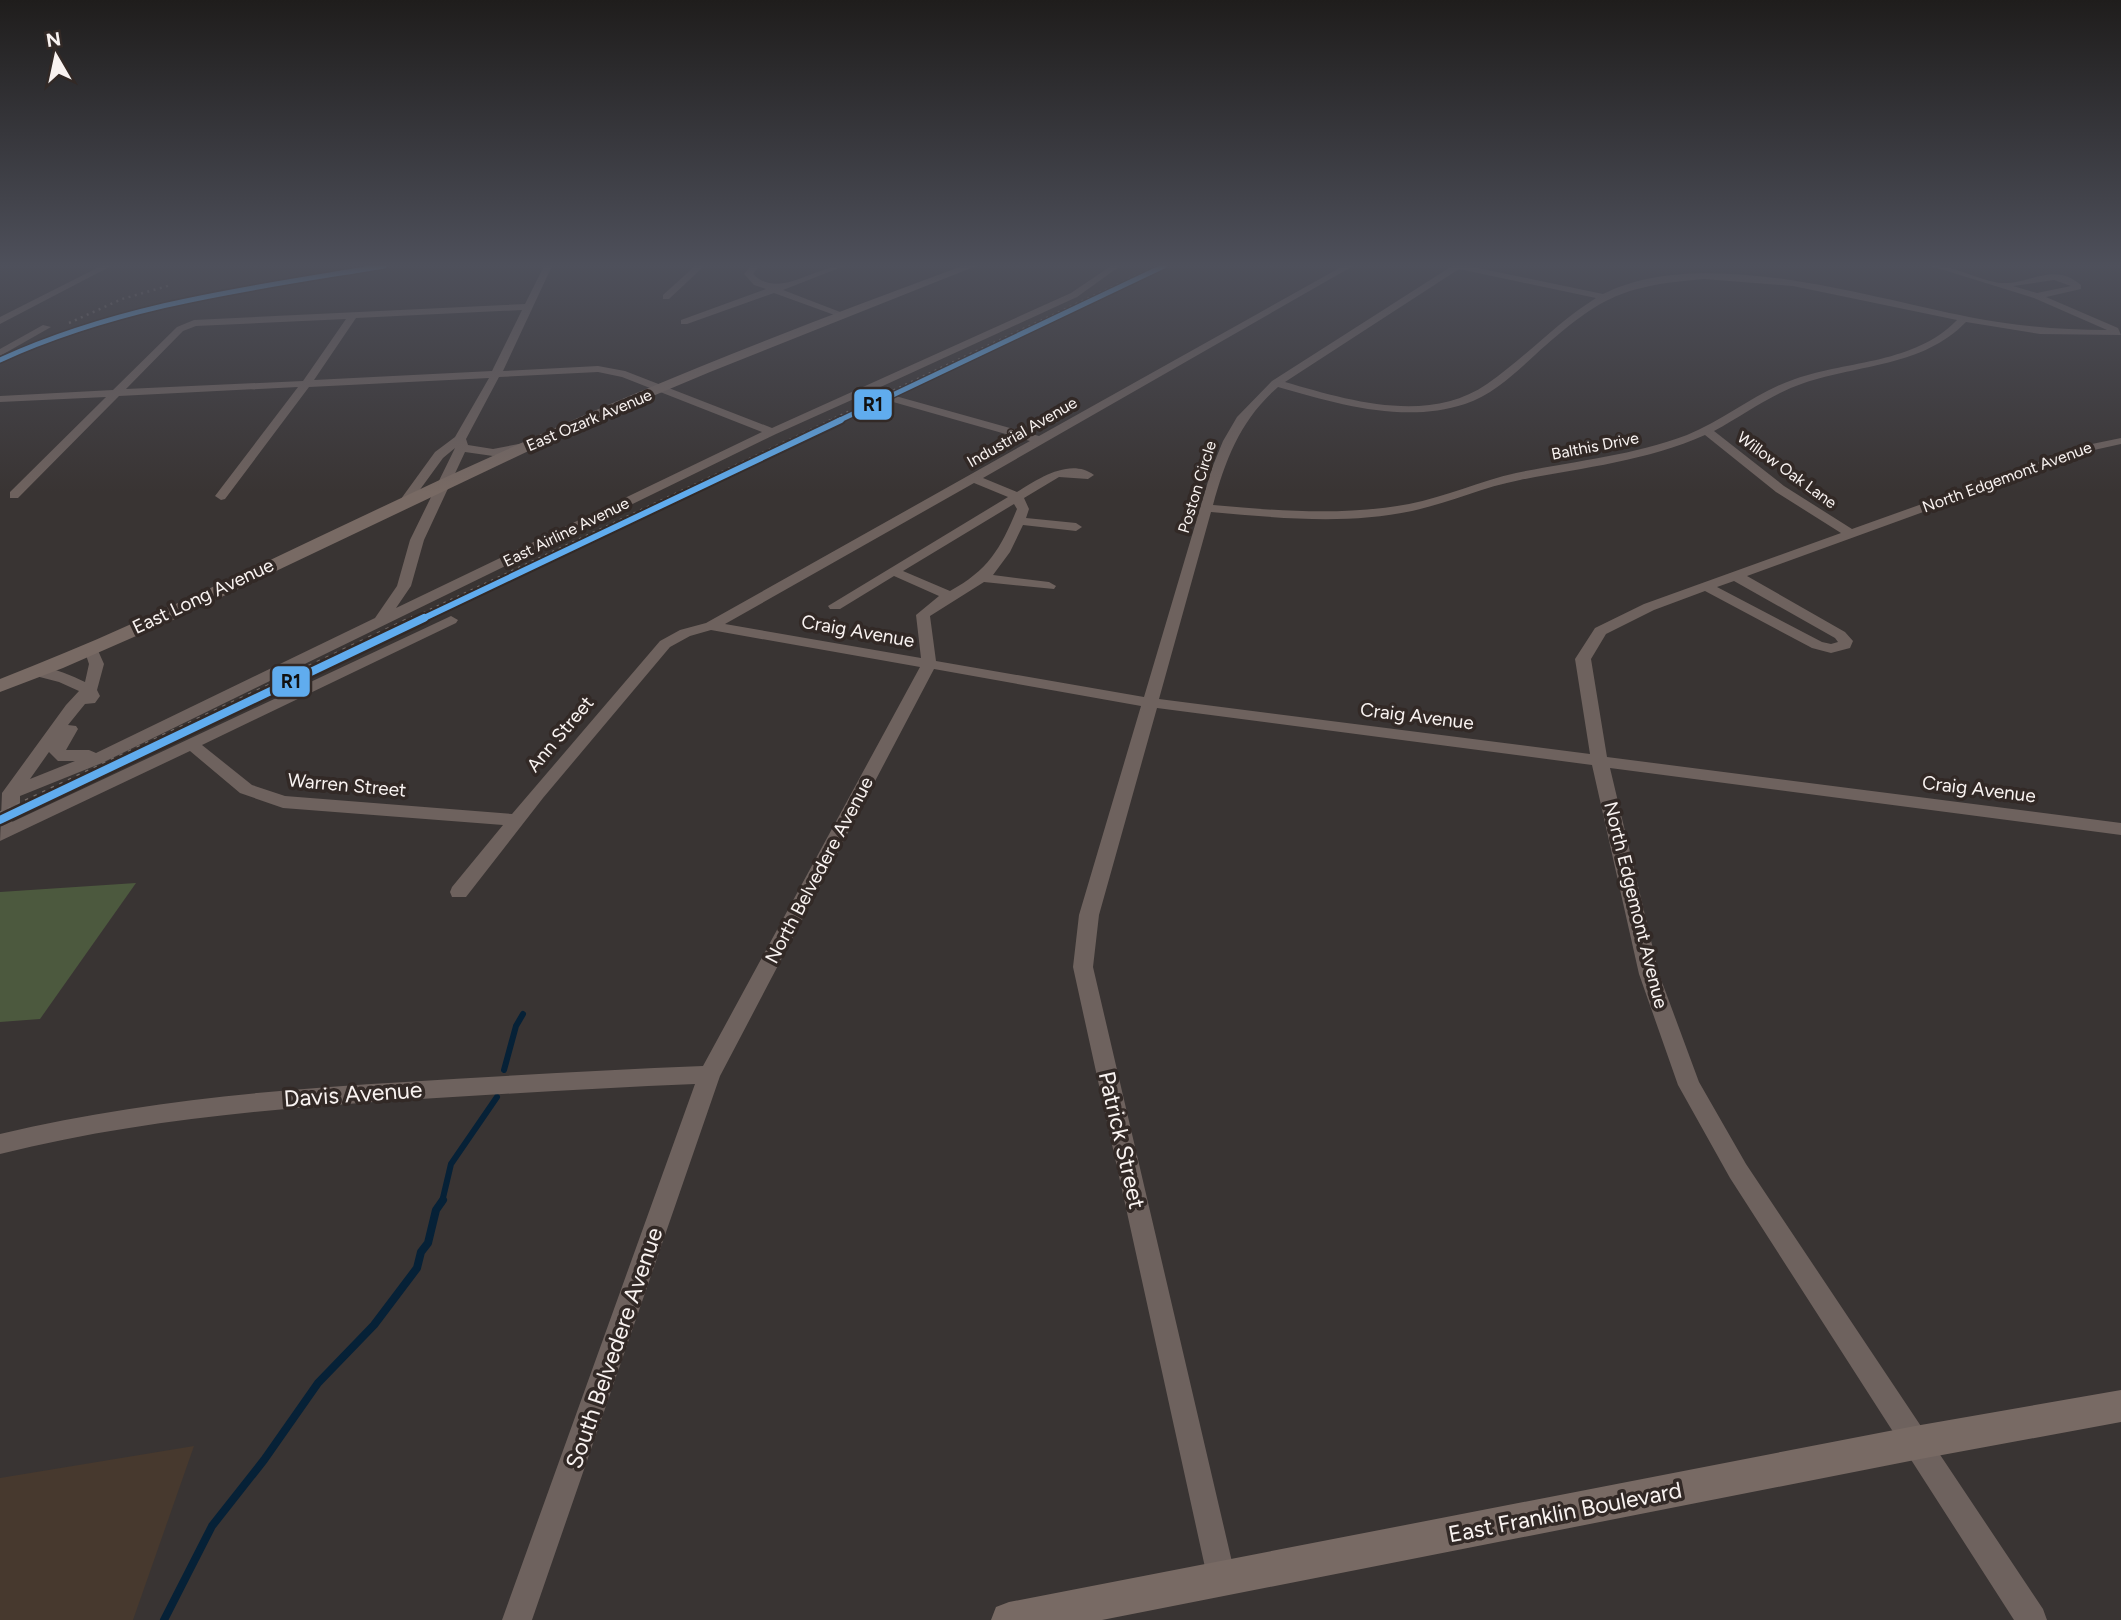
<svg xmlns="http://www.w3.org/2000/svg" width="2121" height="1620" font-family="Figtree,sans-serif">
<style>
.commercial{fill:#47392e}
.green{fill:#4c593e}
.lines{fill:none;stroke-linecap:round;stroke-linejoin:round}
.stream-far1{stroke:#062137;stroke-width:6}
.stream{stroke:#062137;stroke-width:8}
.minor{fill:#6e625e;fill-rule:evenodd}
.major{fill:#786a64;fill-rule:evenodd}
.rail-far2{stroke:#726a67;stroke-width:2.5;stroke-dasharray:2 4.5;stroke-linecap:butt}
.rail-far1{stroke:#726a67;stroke-width:3.5;stroke-dasharray:2.5 5;stroke-linecap:butt}
.rail{stroke:#726a67;stroke-width:5;stroke-dasharray:3.5 6;stroke-linecap:butt}
.rail-1-far2-casing{stroke:#322926;stroke-width:8}
.rail-1-far1-casing{stroke:#322926;stroke-width:10}
.rail-1-casing{stroke:#322926;stroke-width:13}
.rail-1-far2{stroke:#60acee;stroke-width:5}
.rail-1-far1{stroke:#60acee;stroke-width:6}
.rail-1{stroke:#60acee;stroke-width:8}
.labels{text-anchor:middle;dominant-baseline:central;stroke-width:7;stroke-linejoin:round;paint-order:stroke}
.far-street-label{font-size:16px;fill:#f9f3f1;stroke:#322926}
.street-label{font-size:19px;fill:#f9f3f1;stroke:#322926}
.near-street-label{font-size:23px;fill:#f9f3f1;stroke:#322926}
.line-badge{stroke:#322926;stroke-width:2.5}
.pale-badge-label{font-size:19px;text-anchor:middle;font-weight:bold;fill:#111}
</style>
<rect width="100%" height="100%" fill="#393433"/>
<polygon class="commercial" points="194,1446 133,1620 0,1620 0,1478"/>
<polygon class="green" points="136,883 40,1019 0,1022 0,892"/>
<g class="lines">
<g class="stream-far1">
<polyline points="504,1070 516,1026 523,1014"/>
<polyline points="442,1202 451,1164 497,1097"/>
</g>
<polyline class="stream" points="164,1620 212,1526 264,1460 318,1383 374,1325 417,1268 421,1252 428,1243 436,1210 443,1200"/>
<g class="minor">
<polygon points="101,266 111,266 0,324 0,317"/>
<path d="M544,266H552L503,371L598,366L625,371L772,428L1071,293L1111,266H1120L1077,297L874,390L1039,436L1343,266H1353L983,478L1017,492C1038,479 1070,457 1094,475L1088,479L1059,477L1024,498L1029,509L1026,518L1076,523L1082,527L1076,531L1023,525L1010,552L993,575L1049,582L1056,586L1054,589L984,582L930,616L936,661L1144,697L1212,468L1223,441L1237,417L1272,381L1452,266H1468L1603,294C1702,244 1866,297 1969,317C2015,326 2060,330 2107,330L2034,298L1931,266C1955,265 1977,280 2001,283C2029,285 2053,261 2081,285V289L2046,297L2118,328L2121,335L2040,334L1966,322C1922,367 1860,364 1804,383C1771,394 1744,415 1714,431L1784,486L1852,529L2087,445L2121,438V444L2094,450L1747,576L1845,632L1853,641L1850,648L1831,653L1812,648L1705,591L1654,610L1606,634L1591,659L1607,757L2121,823V835L1610,768L1659,974L1699,1082L1746,1164L2043,1609L2047,1620H2014L1730,1178L1678,1085L1639,974L1592,765L1157,708L1099,915L1093,967L1236,1579L1232,1590L1221,1594L1210,1590L1073,967L1079,915L1141,706L934,669L720,1076L532,1620H502L695,1084C598,1088 501,1094 404,1100C267,1109 133,1121 0,1154V1134C134,1102 268,1090 405,1082C504,1076 603,1070 703,1066L920,667L711,630L690,636L670,647L543,798L466,897H452L450,892L452,887L503,825L283,808L240,793L190,751L0,841L2,793L66,705L79,691L59,682L32,675L29,672L32,669C49,665 70,675 85,682L89,664L84,649L91,645L96,646L104,664L97,690L100,696L95,703L85,704L68,725L76,726L78,729L66,750H89L96,753L375,618L397,586L410,540L455,448L443,458L408,506H400L398,503L435,452L455,437L489,378L309,387L225,499L221,500L215,496L298,387L119,396L18,498H10V492L106,397L0,402V396L113,390L177,327L194,320L525,304ZM1459,269L1596,298C1556,323 1525,358 1487,384C1428,425 1347,400 1285,382ZM1704,279L1793,286L1957,320C1914,364 1850,360 1795,379C1756,392 1725,420 1687,435C1632,456 1573,461 1516,473C1480,481 1445,497 1409,504C1344,516 1279,511 1213,505C1226,458 1241,419 1278,387C1338,404 1404,424 1465,404C1492,395 1514,374 1535,355C1598,299 1618,286 1704,279ZM2054,280L2071,286L2037,293L2013,286ZM522,310L492,371L314,380L356,318ZM346,319L303,381L126,389L183,331L196,326ZM598,372L622,377L762,432L396,608L411,586L424,540L465,452L493,456L530,447L524,443L493,449L468,445L466,439L499,377ZM865,394L1030,441L706,623L680,630L660,641L512,814L285,796L252,785L202,745L456,623L458,620L451,616L12,822L20,806V796L102,763L776,434ZM1705,435L1776,492L1841,533L1644,604L1595,628L1575,659L1590,754L1159,699L1211,512C1278,518 1346,525 1412,511C1449,503 1483,487 1520,480C1581,468 1647,461 1705,435ZM974,483L1008,497L828,606L830,609H840L894,576L939,596L916,615L921,658L725,624ZM1014,504L1017,509C1000,550 988,570 950,591L903,571ZM1734,581L1835,638L1838,642L1831,644L1822,642L1717,587ZM49,752L58,761H75L30,779Z"/>
<polygon points="695,266 704,266 669,299 663,299 663,295"/>
<path d="M751,266H759L753,274C779,300 813,266 844,266L783,290L848,315L840,317L774,293L687,324H681V320L766,289L754,285L744,274Z"/>
<polygon points="43,325 51,327 0,356 0,349"/>
</g>
<g class="major">
<path d="M962,266H976L710,372L579,427L175,619L63,668L0,692V679C173,612 337,525 506,450C655,382 808,323 962,266Z"/>
<polygon points="2121,1390 2121,1422 1915,1460 1102,1620 991,1620 996,1607 1009,1602 1915,1426"/>
</g>
<g class="rail-far2">
<polyline points="69,323 122,299 171,285"/>
<path d="M0,360C122,304 253,288 384,266"/>
<polyline points="829,421 1157,266"/>
</g>
<polyline class="rail-far1" points="410,620 833,420"/>
<polyline class="rail" points="0,814 413,618"/>
<defs>
<g id="rail-1-far2">
<path d="M0,360C122,304 253,288 384,266"/>
<polyline points="838,421 1164,266"/>
</g>
<polyline id="rail-1-far1" points="420,620 841,420"/>
<polyline id="rail-1" points="0,820 424,618"/>
</defs>
<use href="#rail-1-far2" class="rail-1-far2-casing"/>
<use href="#rail-1-far1" class="rail-1-far1-casing"/>
<use href="#rail-1" class="rail-1-casing"/>
<use href="#rail-1-far2" class="rail-1-far2"/>
<use href="#rail-1-far1" class="rail-1-far1"/>
<use href="#rail-1" class="rail-1"/>
</g>
<linearGradient id="sky" x2="0" y2="1"><stop stop-color="#1f1d1c"/><stop offset="0.54" stop-color="#4e505b"/><stop offset="1" stop-color="#4e505b" stop-opacity="0"/></linearGradient>
<rect width="2121" height="492" fill="url(#sky)"/>
<g class="labels">
<g class="far-street-label">
<text transform="translate(589 420) rotate(-23)">East Ozark Avenue</text>
<text transform="translate(1022 432) rotate(-30)">Industrial Avenue</text>
<text transform="translate(1595 446) rotate(-11)">Balthis Drive</text>
<text transform="translate(1787 470) rotate(36)">Willow Oak Lane</text>
<text transform="translate(2007 477) rotate(-20)">North Edgemont Avenue</text>
<text transform="translate(1197 487) rotate(-73)">Poston Circle</text>
<text transform="translate(566 532) rotate(-26)">East Airline Avenue</text>
</g>
<g class="street-label">
<text transform="translate(203 596) rotate(-25)">East Long Avenue</text>
<text transform="translate(858 631) rotate(10)">Craig Avenue</text>
<text transform="translate(1417 716) rotate(7)">Craig Avenue</text>
<text transform="translate(560 734) rotate(-50)">Ann Street</text>
<text transform="translate(347 785) rotate(5)">Warren Street</text>
<text transform="translate(1979 789) rotate(7)">Craig Avenue</text>
<text transform="translate(819 870) rotate(-62)">North Belvedere Avenue</text>
<text transform="translate(1636 905) rotate(76)">North Edgemont Avenue</text>
</g>
<g class="near-street-label">
<text transform="translate(353 1094) rotate(-4)">Davis Avenue</text>
<text transform="translate(1122 1140) rotate(77)">Patrick Street</text>
<text transform="translate(614 1348) rotate(-71)">South Belvedere Avenue</text>
<text transform="translate(1565 1512) rotate(-11)">East Franklin Boulevard</text>
</g>
</g>
<g class="line-badge">
<rect x="853" y="388" width="40" height="33" rx="7" fill="#60acee"/>
<rect x="271" y="665" width="40" height="33" rx="7" fill="#60acee"/>
</g>
<g class="pale-badge-label">
<text x="873" y="411">R1</text>
<text x="291" y="688">R1</text>
</g>
<g transform="translate(56 56) rotate(351)" stroke="#322926" stroke-width="5" paint-order="stroke">
<path d="M0-5L12 26L0 18L-12 26Z" fill="#f9f3f1"/>
<text y="-10" font-size="19" font-weight="bold" text-anchor="middle" fill="#f9f3f1">N</text>
</g>
</svg>
